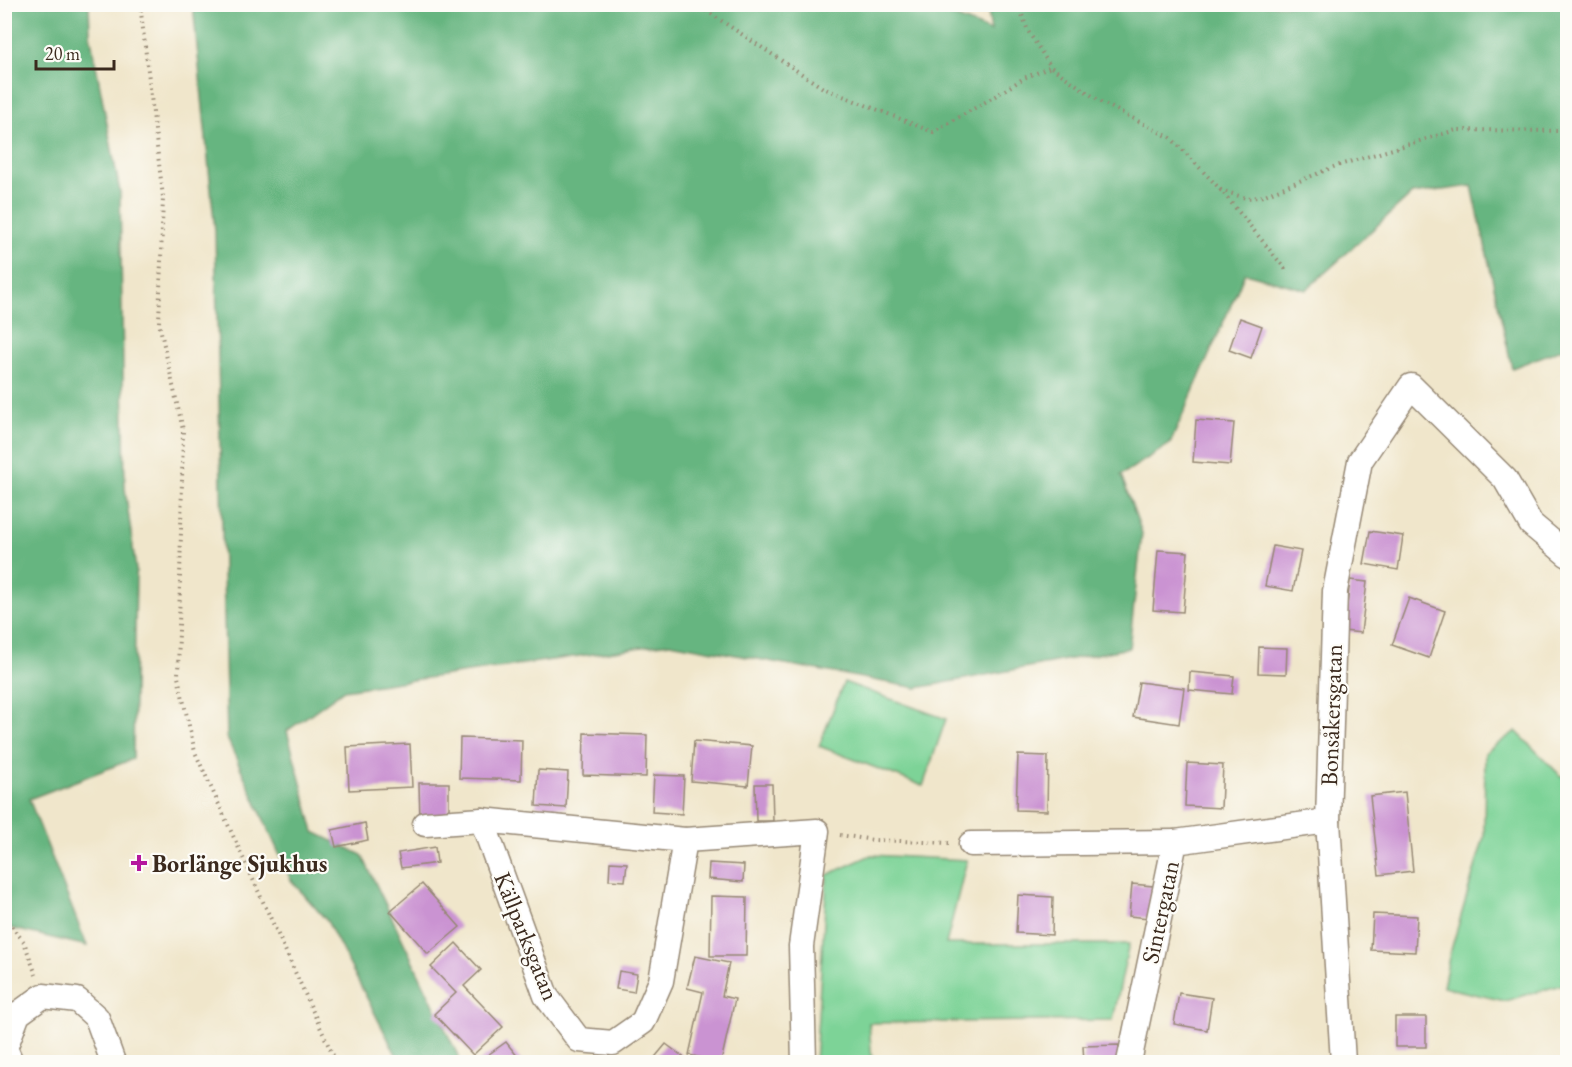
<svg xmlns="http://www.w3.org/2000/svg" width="1572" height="1067" font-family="'EB Garamond',serif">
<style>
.green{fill:#7dd397;stroke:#5c7e5a;stroke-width:1.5}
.forest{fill:#66b580;stroke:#50704f;stroke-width:1.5}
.building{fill:#ca93d2}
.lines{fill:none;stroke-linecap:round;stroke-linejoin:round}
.minor-casing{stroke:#968874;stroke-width:27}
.path{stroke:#968874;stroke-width:4;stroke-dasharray:1.5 4.5;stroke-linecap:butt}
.minor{stroke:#fff;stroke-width:24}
.poi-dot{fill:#b5179e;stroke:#fdfcf7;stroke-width:2}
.labels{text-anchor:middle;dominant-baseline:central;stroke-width:4.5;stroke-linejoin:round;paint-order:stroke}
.street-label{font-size:24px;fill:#3b2a1e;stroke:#fdfcf7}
.poi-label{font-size:24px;font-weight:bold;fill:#3b2a1e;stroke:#fdfcf7;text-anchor:start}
</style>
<rect width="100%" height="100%" fill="#fdfcf7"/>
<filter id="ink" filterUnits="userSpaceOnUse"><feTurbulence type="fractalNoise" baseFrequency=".0167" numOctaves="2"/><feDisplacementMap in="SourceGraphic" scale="12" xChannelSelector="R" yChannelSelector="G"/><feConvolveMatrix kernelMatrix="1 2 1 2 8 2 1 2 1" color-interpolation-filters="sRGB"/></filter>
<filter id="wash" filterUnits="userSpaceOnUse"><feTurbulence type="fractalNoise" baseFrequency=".008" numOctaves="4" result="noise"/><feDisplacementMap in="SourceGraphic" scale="24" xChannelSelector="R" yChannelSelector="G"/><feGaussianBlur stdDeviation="1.35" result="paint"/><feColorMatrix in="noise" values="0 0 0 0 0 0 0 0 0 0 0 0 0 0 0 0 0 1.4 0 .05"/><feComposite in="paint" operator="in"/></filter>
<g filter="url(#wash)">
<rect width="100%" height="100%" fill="#f0e6cb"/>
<g class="green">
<polygon points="844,682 946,719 923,786 819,746"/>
<polygon points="1516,731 1560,775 1567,778 1568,983 1505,1001 1443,987 1449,957 1484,837 1485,753"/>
<polygon points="871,855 967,860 946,944 1129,944 1113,1020 869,1023 872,1062 815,1062 827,875"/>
</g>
<g class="forest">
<polygon points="5,4 89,5 90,34 120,192 125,488 136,570 133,759 29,799 87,946 5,927"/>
<polygon points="922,4 991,31 987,5 1567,5 1567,347 1512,368 1472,186 1412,194 1306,290 1245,273 1170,444 1121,475 1142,533 1129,648 917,688 670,643 344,690 287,731 314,832 362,855 461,1062 400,1062 327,921 291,880 227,738 215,231 193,5"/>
</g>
<g id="blocks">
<g class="building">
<polygon points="1240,318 1262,326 1251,358 1229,350"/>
<polygon points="1196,420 1234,423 1230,465 1193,462"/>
<polygon points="1370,531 1403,536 1398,570 1364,564"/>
<polygon points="1273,546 1301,551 1293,591 1265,586"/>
<polygon points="1158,550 1188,552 1183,612 1153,610"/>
<polygon points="1350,580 1367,582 1361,633 1344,631"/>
<polygon points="1409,598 1445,611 1429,658 1392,645"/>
<polygon points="1259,647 1287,648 1286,674 1258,673"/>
<polygon points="1190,672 1234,676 1232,694 1189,690"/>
<polygon points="1139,682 1184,688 1179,724 1133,717"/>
<polygon points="584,733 647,735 646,777 583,775"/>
<polygon points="460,738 522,740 521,780 459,778"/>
<polygon points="694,741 752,746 748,786 691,781"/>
<polygon points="410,744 412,787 349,790 347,747"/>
<polygon points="1018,755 1048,756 1047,811 1016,810"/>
<polygon points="1187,763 1223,765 1221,808 1185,806"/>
<polygon points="538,770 568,772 566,808 536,806"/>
<polygon points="654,775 684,776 682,814 652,812"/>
<polygon points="419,783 449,783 449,821 420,821"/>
<polygon points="755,784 772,784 773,821 756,821"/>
<polygon points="1405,792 1413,871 1379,875 1370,796"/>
<polygon points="365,823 368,840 336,847 332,830"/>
<polygon points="435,847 437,863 401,868 398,853"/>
<polygon points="610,862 627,863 625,881 609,880"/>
<polygon points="709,863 744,865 743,882 708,879"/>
<polygon points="422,884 460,927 428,954 390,911"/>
<polygon points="1132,884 1153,886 1149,918 1129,916"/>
<polygon points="1018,895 1053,897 1052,935 1016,933"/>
<polygon points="711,896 747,897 746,956 710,956"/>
<polygon points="1373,914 1417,916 1415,952 1371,950"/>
<polygon points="456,943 481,970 464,986 503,1027 473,1055 434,1014 456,993 431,967"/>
<polygon points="695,956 729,963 722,996 735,999 721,1062 689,1055 703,992 687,988"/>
<polygon points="619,971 637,974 634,992 616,989"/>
<polygon points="1179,993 1212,998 1207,1030 1174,1024"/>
<rect x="1395" y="1017" width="31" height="30"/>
<polygon points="506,1042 522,1062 478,1062"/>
<polygon points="666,1044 690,1062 651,1062"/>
<polygon points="1119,1045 1119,1062 1084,1062 1083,1046"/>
</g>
</g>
</g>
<g filter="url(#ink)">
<use href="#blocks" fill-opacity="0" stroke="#968874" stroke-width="1.5"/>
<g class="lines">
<defs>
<g id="minor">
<polyline points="482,820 546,996 579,1040 613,1043 643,1022 661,981 685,840"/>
<polyline points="425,824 482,820 685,840 817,831 801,946 804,1062"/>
<polyline points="971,844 1175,842"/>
<polyline points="11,1062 5,1048 18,1014 43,996 77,1000 97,1018 113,1062"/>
<polyline points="1129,1062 1175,842 1328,821"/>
<polyline points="1343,1062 1328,821 1335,591 1360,461 1411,386 1505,479 1531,524 1568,555"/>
</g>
</defs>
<use href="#minor" class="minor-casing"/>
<g class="path">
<polyline points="140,4 163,197 159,323 183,430 178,677 195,752 336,1062"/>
<polyline points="696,4 823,88 933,132 987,101 1024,78 1051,67"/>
<polyline points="1018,4 1028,31 1051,67 1101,102 1171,138 1220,189 1287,271"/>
<polyline points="1220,190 1246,198 1260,197 1336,166 1456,130 1568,131"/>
<polyline points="840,835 873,840 949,843"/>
<polyline points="4,917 24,942 36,975"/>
</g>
<use href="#minor" class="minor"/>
</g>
</g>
<path class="poi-dot" d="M136 854h6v6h6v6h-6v6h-6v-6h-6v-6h6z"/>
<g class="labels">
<g class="street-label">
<text transform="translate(1331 715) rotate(-88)">Bonsåkersgatan</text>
<text transform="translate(1160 912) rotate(-78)">Sintergatan</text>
<text transform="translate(527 936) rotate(68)">Källparksgatan</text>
</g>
<g class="poi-label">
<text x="152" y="863">Borlänge Sjukhus</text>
</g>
</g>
<rect width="1572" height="1067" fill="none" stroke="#fdfcf7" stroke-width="24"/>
<path d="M36 60v9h78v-9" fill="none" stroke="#3b2a1e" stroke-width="3"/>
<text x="45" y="60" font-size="18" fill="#3b2a1e" stroke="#fdfcf7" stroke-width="4.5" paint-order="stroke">20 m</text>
</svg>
